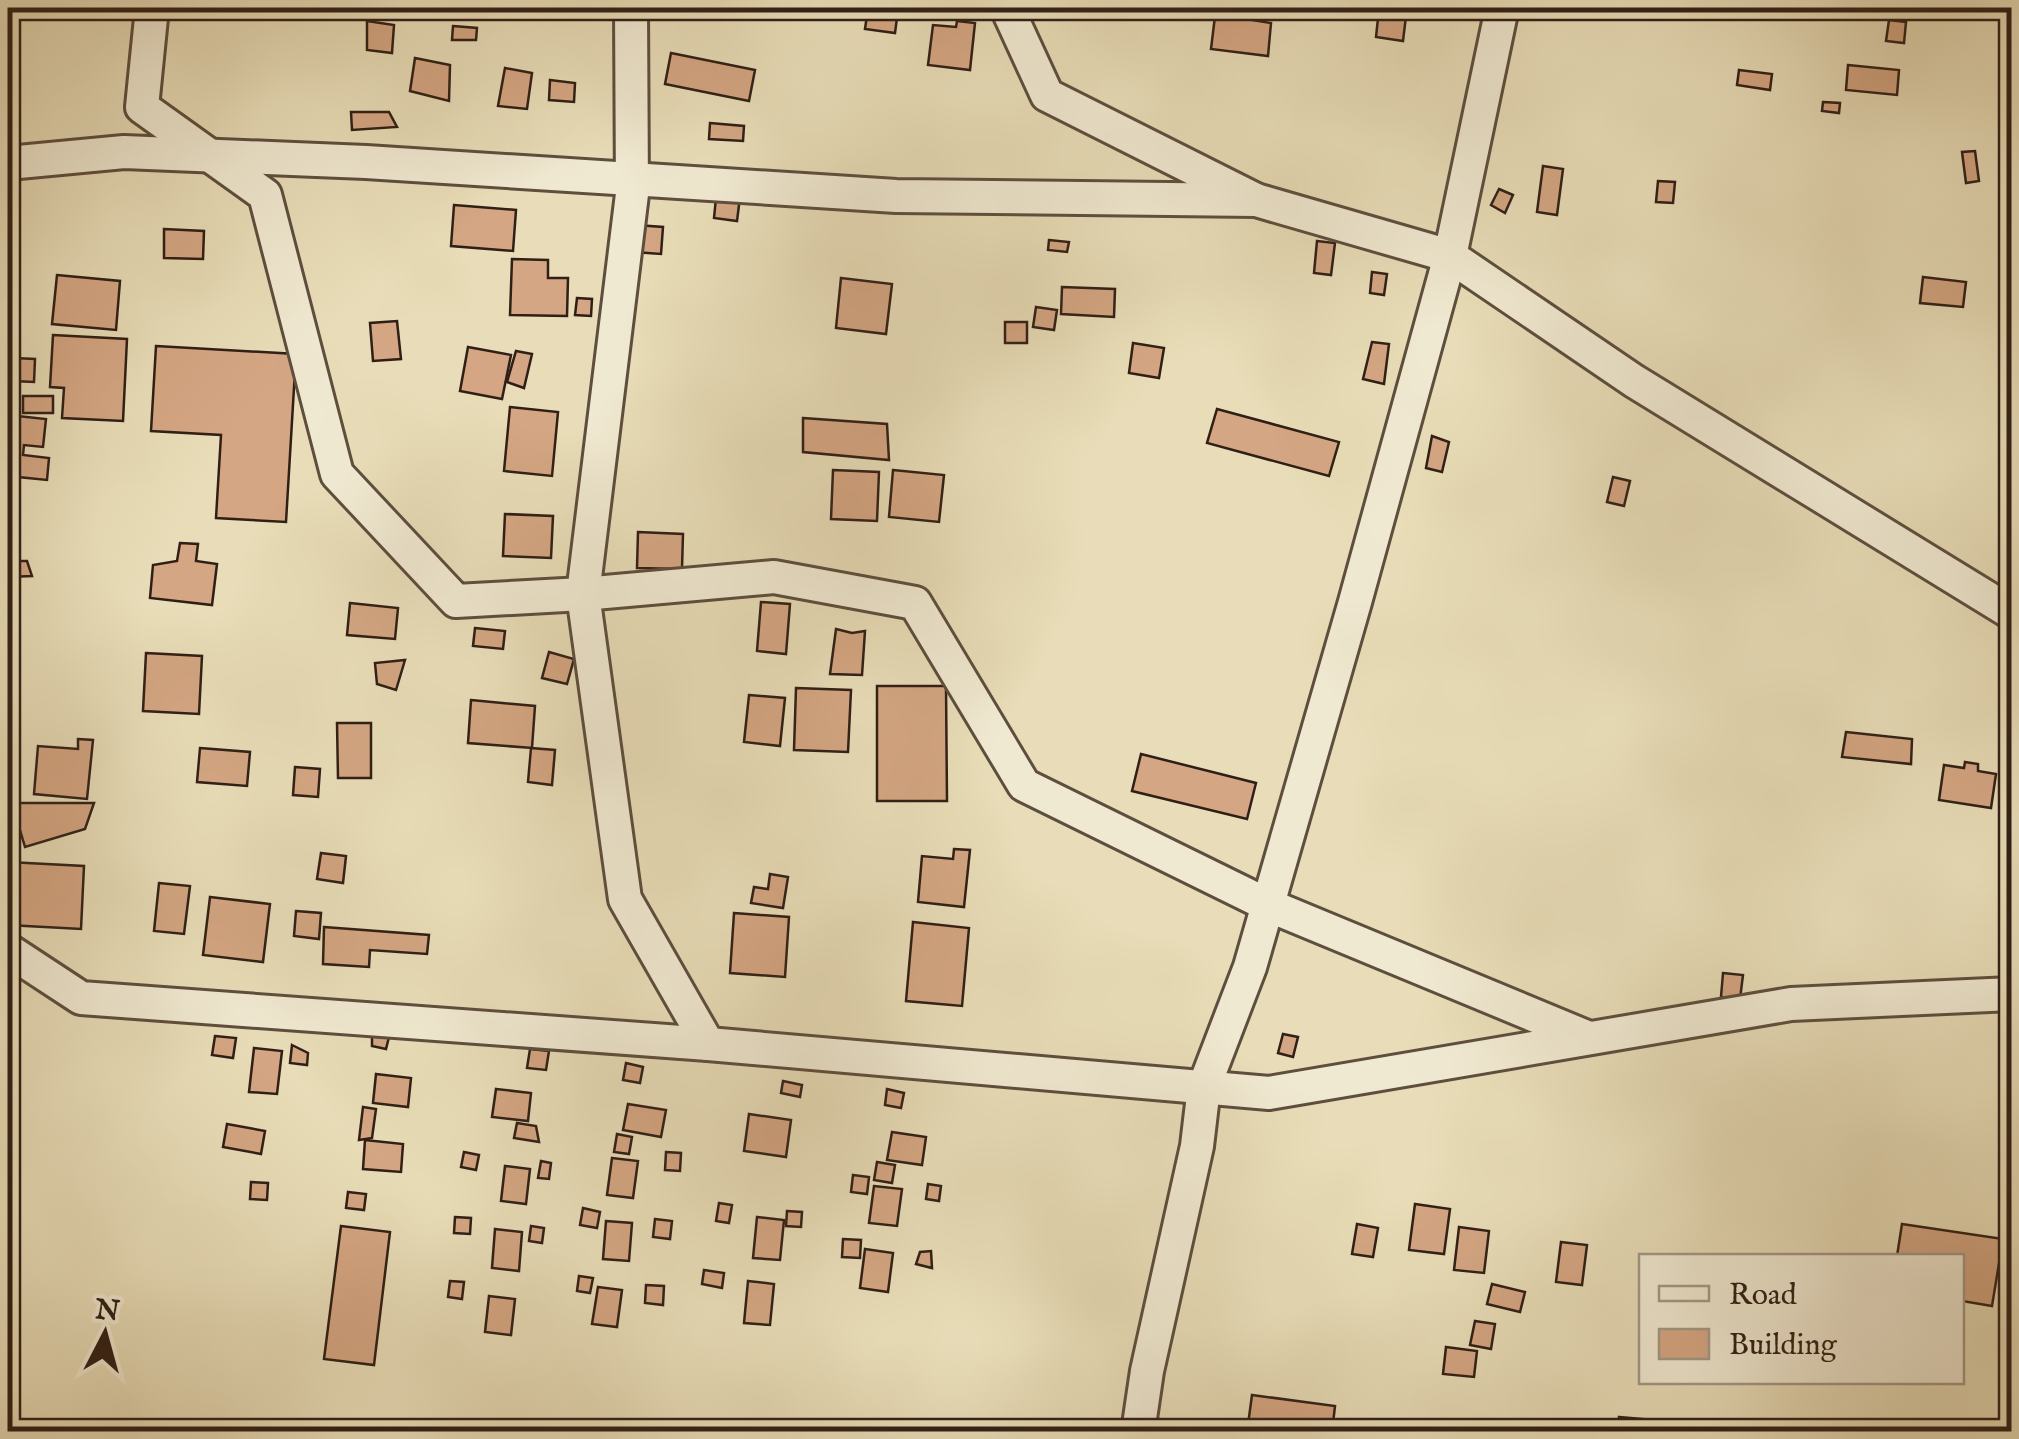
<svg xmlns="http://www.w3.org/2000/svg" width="2019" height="1439" font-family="'IM FELL English',serif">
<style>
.building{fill:#d4a683;stroke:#301f16;stroke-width:2.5}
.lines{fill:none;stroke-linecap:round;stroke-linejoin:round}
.street-casing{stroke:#5e4e3e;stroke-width:38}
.street{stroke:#f0e9d1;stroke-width:32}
</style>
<rect width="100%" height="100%" fill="#e8ddb8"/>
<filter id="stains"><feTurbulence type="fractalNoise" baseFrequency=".002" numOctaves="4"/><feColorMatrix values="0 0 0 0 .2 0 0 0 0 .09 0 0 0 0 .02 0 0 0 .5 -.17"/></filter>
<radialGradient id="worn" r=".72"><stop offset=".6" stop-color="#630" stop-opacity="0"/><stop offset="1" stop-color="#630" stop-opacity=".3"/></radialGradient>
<g class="building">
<polygon points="8,8 21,8 19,27 8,26"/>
<polygon points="1216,8 1253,8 1252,20 1271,23 1268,56 1211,49"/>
<polygon points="1366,8 1407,8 1403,41 1376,37 1379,9"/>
<polygon points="867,15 897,18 895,33 865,29"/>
<polygon points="1889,20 1906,22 1904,43 1886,41"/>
<polygon points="367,21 394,25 392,53 367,50"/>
<polygon points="957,21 975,23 970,70 928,65 933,25 956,27"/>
<polygon points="453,26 477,28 476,40 452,40"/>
<polygon points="671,53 755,70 749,101 665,84"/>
<polygon points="415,58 450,65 449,101 410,91"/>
<polygon points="1848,65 1899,70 1897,95 1846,90"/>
<polygon points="505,68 532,73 527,109 498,106"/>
<polygon points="1739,70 1772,74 1770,90 1737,85"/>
<polygon points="550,80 575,83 574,102 549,100"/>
<polygon points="1823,102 1840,103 1839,113 1822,111"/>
<polygon points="351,112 389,112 397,127 352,130"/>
<polygon points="710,123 744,126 743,141 709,139"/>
<polygon points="1975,151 1979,181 1966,183 1962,152"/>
<polygon points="1543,166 1563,169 1557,215 1537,212"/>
<polygon points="718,178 742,181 737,221 714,218"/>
<polygon points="1658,181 1675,182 1673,203 1656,202"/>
<polygon points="1499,189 1513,195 1505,213 1491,205"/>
<polygon points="454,205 516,210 513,251 451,246"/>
<polygon points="636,225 663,227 661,254 634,252"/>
<polygon points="164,229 204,231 203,259 164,258"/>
<polygon points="1049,240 1069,242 1067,252 1048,250"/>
<polygon points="1317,241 1335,243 1331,275 1314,273"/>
<polygon points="512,259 548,260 548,278 568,278 567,316 510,315"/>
<polygon points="1372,272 1387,274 1384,295 1370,293"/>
<polygon points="57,275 120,281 116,330 52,324"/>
<polygon points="1923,277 1966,282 1963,307 1920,303"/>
<polygon points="841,278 892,284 886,334 836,328"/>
<polygon points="1062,287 1115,289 1114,317 1061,314"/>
<polygon points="577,298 592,299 591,316 575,315"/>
<polygon points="1036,307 1057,310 1054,330 1033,327"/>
<polygon points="397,321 401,359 373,361 370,323"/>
<rect x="1005" y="322" width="22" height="21"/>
<polygon points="53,335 127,339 123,421 62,418 64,388 50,387"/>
<polygon points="1372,342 1389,344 1384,384 1363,379"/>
<polygon points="1133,343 1164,348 1159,378 1129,373"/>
<polygon points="156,346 296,354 286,522 216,518 221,435 151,431"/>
<polygon points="468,347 511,355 502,399 460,391"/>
<polygon points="516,351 532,354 524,388 507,382"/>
<polygon points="14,358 35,359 34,382 13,381"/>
<rect x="23" y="396" width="30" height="17"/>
<polygon points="510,407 558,412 552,476 504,471"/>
<polygon points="1217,409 1339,442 1329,476 1207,443"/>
<polygon points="8,415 46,419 43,447 24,445 23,455 49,458 47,480 8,476"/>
<polygon points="803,418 887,424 889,460 803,452"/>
<polygon points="1432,436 1449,442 1442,472 1426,468"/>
<polygon points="833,470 879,472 877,521 831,519"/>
<polygon points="893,470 944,475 939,522 889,517"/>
<polygon points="1613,477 1630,481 1624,506 1607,502"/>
<polygon points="8,506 19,507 15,543 8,542"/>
<polygon points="505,514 553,516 551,558 503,556"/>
<polygon points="638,532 683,534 682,569 637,568"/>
<polygon points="180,543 198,544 196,561 217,564 212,605 150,598 153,565 177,561"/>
<polygon points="8,561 27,561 32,576 8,577"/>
<polygon points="761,602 790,604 786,654 757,651"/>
<polygon points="350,603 398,608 395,639 347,635"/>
<polygon points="475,628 505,631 503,649 473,646"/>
<polygon points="836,629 852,633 865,631 862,675 830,674"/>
<polygon points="549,652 574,659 567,684 542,678"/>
<polygon points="146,653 202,656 199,714 143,711"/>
<polygon points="405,660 396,690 377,684 375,663"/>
<polygon points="877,686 946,686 947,801 877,801"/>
<polygon points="796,688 851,690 848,752 794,750"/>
<polygon points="749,695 785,698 780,746 744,742"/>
<polygon points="471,700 535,706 532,748 468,743"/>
<polygon points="337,723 371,723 371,778 338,778"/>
<polygon points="1846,732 1912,739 1911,764 1842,757"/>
<polygon points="78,739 93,740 87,799 34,794 38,746 78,749"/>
<polygon points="200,748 250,752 247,786 197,782"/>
<polygon points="531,748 555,750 552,785 528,782"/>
<polygon points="1141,754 1256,783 1247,819 1132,791"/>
<polygon points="1965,762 1978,764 1978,771 1996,774 1991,808 1939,800 1944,765 1964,768"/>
<polygon points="295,767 320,769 318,797 293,795"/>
<polygon points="12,803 94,803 85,829 25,847"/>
<polygon points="954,849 970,850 964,907 918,902 922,856 953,859"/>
<polygon points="321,853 346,856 343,883 317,879"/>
<polygon points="8,862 84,866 81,929 8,925"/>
<polygon points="770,874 788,877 783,908 751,903 754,887 768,889"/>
<polygon points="159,883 190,886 184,934 154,931"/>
<polygon points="210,897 270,904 263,962 203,955"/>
<polygon points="296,911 321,913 319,939 294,936"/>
<polygon points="734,913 789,917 785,977 730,973"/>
<polygon points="913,922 969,928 962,1006 906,1001"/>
<polygon points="324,927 429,935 427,954 370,950 369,967 323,964"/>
<polygon points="1723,973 1743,975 1740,999 1721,997"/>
<polygon points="372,1033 390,1033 386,1049 372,1046"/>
<polygon points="1283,1034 1298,1037 1293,1057 1278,1053"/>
<polygon points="215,1036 236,1038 233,1058 212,1055"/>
<polygon points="292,1045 308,1053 307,1065 290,1063"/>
<polygon points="254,1048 282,1051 277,1094 249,1092"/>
<polygon points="530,1049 549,1051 546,1070 527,1068"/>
<polygon points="626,1063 643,1067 640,1083 623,1080"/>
<polygon points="376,1074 411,1078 408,1107 373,1103"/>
<polygon points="783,1081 802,1085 800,1097 781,1093"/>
<polygon points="496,1089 531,1093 528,1121 492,1117"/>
<polygon points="887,1089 904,1093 901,1108 885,1105"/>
<polygon points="628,1104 666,1110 661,1137 623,1130"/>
<polygon points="363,1107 376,1109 372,1138 359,1140"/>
<polygon points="749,1114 791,1120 786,1157 744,1151"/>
<polygon points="517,1123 536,1126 539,1142 514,1138"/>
<polygon points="227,1124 265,1131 261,1154 223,1147"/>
<polygon points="892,1132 926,1137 922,1165 887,1160"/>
<polygon points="617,1134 632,1137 629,1154 614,1152"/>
<polygon points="365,1140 403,1144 401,1172 363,1169"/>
<polygon points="464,1152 479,1155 476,1170 461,1167"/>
<polygon points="666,1152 681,1153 680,1171 665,1170"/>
<polygon points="612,1158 638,1161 633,1198 607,1195"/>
<polygon points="541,1161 551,1163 549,1179 538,1178"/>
<polygon points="877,1162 895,1165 892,1183 874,1180"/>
<polygon points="505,1166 530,1169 526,1204 501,1201"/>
<polygon points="853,1175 869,1177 867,1194 851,1192"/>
<polygon points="251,1182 268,1183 267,1200 250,1199"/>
<polygon points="928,1184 941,1186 939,1201 926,1199"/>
<polygon points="874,1186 902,1189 897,1226 869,1223"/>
<polygon points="348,1192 366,1194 364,1210 346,1208"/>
<polygon points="719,1203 732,1205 729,1223 716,1221"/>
<polygon points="1415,1204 1450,1209 1444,1254 1409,1250"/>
<polygon points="583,1208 600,1212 597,1228 580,1225"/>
<polygon points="787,1211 802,1212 801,1227 786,1226"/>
<polygon points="455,1217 471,1218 470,1234 454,1233"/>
<polygon points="757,1217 784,1220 780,1260 753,1258"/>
<polygon points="655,1219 672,1221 670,1239 653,1237"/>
<polygon points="606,1221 632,1223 629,1261 603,1259"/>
<polygon points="1357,1224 1378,1228 1373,1257 1352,1254"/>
<polygon points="1902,1224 2003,1239 1992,1306 1962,1301 1962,1256 1897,1256"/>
<polygon points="341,1226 390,1232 374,1365 324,1359"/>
<polygon points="531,1226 544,1228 542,1243 529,1241"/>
<polygon points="1459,1227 1489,1231 1484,1273 1454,1270"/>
<polygon points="495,1229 522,1232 519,1271 492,1268"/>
<polygon points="843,1239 861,1240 860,1258 842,1257"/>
<polygon points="1561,1242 1587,1245 1582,1285 1556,1282"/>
<polygon points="865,1249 893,1253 888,1292 860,1288"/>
<polygon points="931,1251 932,1268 916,1264 920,1252"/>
<polygon points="704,1270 724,1273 722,1288 702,1284"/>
<polygon points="579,1276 593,1278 590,1293 577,1291"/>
<polygon points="450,1281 464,1282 462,1299 448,1297"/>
<polygon points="748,1281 774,1284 770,1325 744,1323"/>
<polygon points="1492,1284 1525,1292 1520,1312 1487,1304"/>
<polygon points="646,1285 664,1286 663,1305 645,1303"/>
<polygon points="598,1287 622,1290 617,1327 592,1324"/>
<polygon points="489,1296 515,1299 511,1335 485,1332"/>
<polygon points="1475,1321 1495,1324 1491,1349 1470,1345"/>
<polygon points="1446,1347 1477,1351 1474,1377 1443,1374"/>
<polygon points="1252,1395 1335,1406 1332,1432 1247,1432"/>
<polygon points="1619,1417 1676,1422 1675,1432 1618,1432"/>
</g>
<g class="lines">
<defs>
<g id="street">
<polyline points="152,8 142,107 265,195 337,474 456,601 583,594 774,577 915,603 1024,785 1268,905 1589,1038"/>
<polyline points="631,8 632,194 583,594 625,899 708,1044 1269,1093 1791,1004 2012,994"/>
<polyline points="1007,8 1047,95 1256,200 1450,256 1634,381 2012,613"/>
<polyline points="8,163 124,152 366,162 896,196 1256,200"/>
<polyline points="8,950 81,998 708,1044"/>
<polyline points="1138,1432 1147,1371 1197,1146 1204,1087 1250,967 1355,602 1450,256 1502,8"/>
</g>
</defs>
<use href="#street" class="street-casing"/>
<use href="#street" class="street"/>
</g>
<rect width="2019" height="1439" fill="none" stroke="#e8ddb8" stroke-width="40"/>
<rect x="10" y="10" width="1999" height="1419" fill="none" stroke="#301f16" stroke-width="5"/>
<rect x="20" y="20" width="1979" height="1399" fill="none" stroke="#301f16" stroke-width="2.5"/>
<rect x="1639" y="1254" width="325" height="130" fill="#f0e9d1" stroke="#a39886" stroke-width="2.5"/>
<rect x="1659" y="1286" width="50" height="15" fill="#f0e9d1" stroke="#a39886" stroke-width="2.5"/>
<text x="1729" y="1304" font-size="30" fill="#301f16">Road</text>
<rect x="1659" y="1329" width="50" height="30" fill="#d4a683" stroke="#a39886" stroke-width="2.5"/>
<text x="1729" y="1354" font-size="30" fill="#301f16">Building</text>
<g transform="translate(105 1334) rotate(6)" stroke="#f0e9d1" stroke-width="8" paint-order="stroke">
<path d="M0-8L18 38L0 25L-18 38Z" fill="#301f16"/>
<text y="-15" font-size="28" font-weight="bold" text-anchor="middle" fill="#301f16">N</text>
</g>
<rect width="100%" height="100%" filter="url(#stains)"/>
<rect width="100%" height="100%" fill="url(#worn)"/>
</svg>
